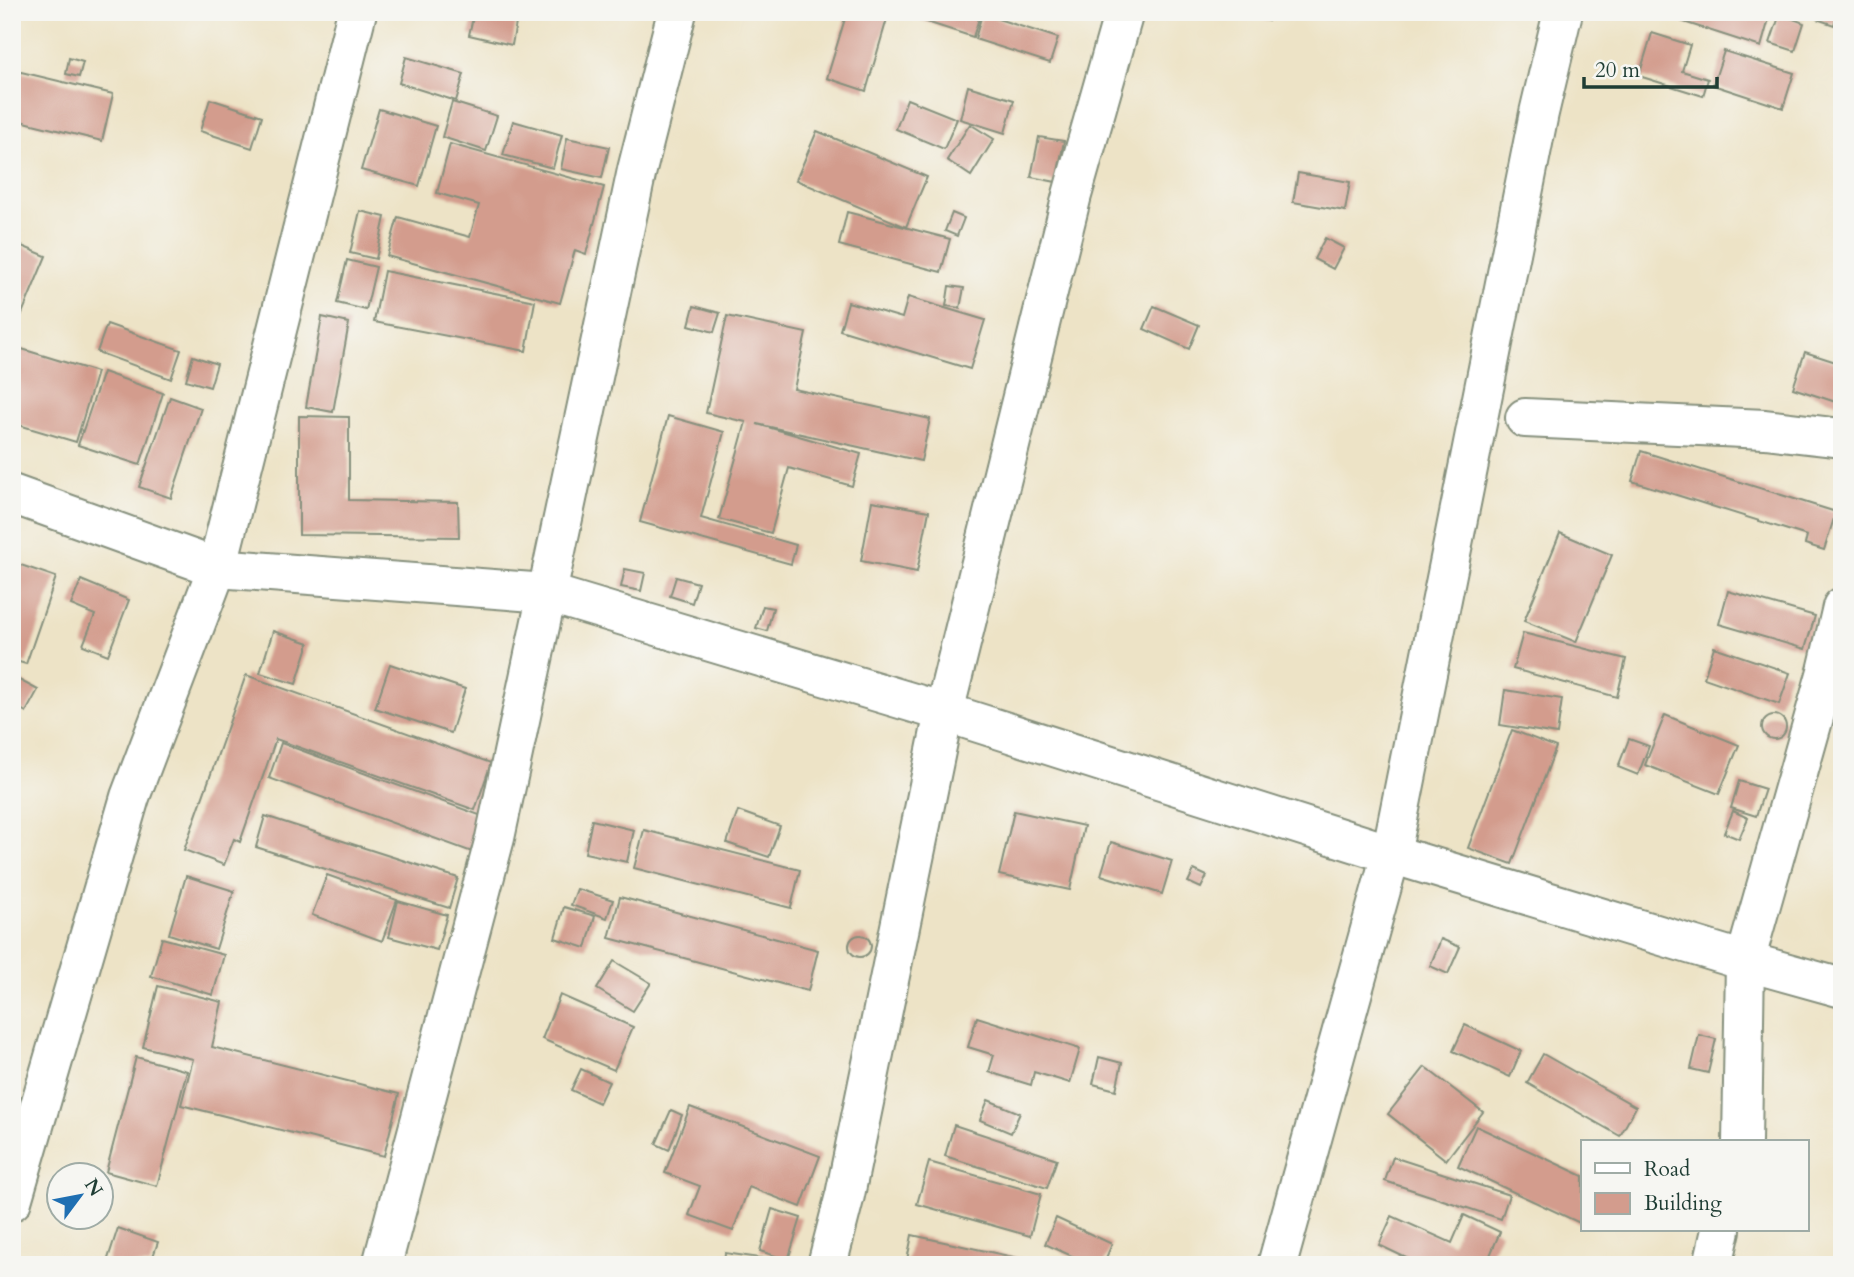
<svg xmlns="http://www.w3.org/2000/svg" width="1854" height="1277" font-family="Cardo,serif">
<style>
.building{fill:#d39c8d}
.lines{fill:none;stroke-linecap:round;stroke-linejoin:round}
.street-casing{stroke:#86907d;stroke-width:42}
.street{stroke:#fff;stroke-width:38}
</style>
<rect width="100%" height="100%" fill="#f6f6f2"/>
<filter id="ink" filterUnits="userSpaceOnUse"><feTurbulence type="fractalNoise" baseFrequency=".0143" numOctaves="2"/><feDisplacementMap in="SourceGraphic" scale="14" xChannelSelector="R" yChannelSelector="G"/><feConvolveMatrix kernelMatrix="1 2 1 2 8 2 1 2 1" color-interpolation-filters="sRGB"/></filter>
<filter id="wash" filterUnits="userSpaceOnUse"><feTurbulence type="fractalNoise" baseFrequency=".00686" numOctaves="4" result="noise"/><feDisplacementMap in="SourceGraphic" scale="28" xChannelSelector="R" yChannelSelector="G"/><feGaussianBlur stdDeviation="1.57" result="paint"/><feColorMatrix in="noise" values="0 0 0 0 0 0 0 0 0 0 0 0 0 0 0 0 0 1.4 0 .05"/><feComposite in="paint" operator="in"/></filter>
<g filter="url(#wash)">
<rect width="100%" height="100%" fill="#ede3c6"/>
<g id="blocks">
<g class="building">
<polygon points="847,12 889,12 866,91 827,78"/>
<polygon points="896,12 981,12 973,37"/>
<polygon points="1242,12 1270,12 1268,21"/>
<polygon points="1653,12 1771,12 1761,47"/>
<polygon points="1789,12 1806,12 1805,18"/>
<polygon points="1819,12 1838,12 1834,25 1817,19"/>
<polygon points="474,13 516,23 512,45 469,35"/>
<polygon points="982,14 1058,38 1050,63 975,39"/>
<polygon points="1780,14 1804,23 1795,51 1770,43"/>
<polygon points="1652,33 1690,45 1682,71 1708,79 1703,96 1639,76"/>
<polygon points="1724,51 1794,73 1783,108 1713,85"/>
<polygon points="406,57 464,74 456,101 399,83"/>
<polygon points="69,58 83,62 79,77 66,74"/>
<polygon points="17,71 113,94 102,141 12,119 12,91"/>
<polygon points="968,86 1014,100 1005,133 960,119"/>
<polygon points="210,99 262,116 252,148 200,131"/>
<polygon points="907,99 957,119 944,149 896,129"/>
<polygon points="452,102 497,116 486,151 442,137"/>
<polygon points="379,109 436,126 419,186 361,170"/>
<polygon points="513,121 562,135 553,168 503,155"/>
<polygon points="970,124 994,139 971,176 947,160"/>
<polygon points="817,131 927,177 906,227 796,180"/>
<polygon points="1039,137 1064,141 1056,182 1031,177"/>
<polygon points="567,138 609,147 602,178 561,169"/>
<polygon points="450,144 604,187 586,254 575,250 560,303 387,256 398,217 470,237 479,205 437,193"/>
<polygon points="1298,173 1350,182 1345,211 1293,202"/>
<polygon points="360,211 385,217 376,259 350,253"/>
<polygon points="847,212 950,239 941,272 839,245"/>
<polygon points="952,213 964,218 957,236 945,231"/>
<polygon points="1325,238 1344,248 1333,269 1314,259"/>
<polygon points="12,242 46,256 16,328 12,326"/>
<polygon points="347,260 376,267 366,310 337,303"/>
<polygon points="384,271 535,301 526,351 374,322"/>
<polygon points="949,286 964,288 960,308 946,306"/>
<polygon points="908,297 985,320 970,369 840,330 848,302 902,318"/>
<polygon points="694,306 720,313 714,332 689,325"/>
<polygon points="1154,306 1199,325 1189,349 1144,329"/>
<polygon points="727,316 806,333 794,389 930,419 921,461 757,424 861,454 852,486 789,468 771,533 719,519 746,422 706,413"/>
<polygon points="322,317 349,323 333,412 306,407"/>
<polygon points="107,324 181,350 171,379 97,352"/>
<polygon points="12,346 97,372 76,442 12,423"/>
<polygon points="1805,352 1842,364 1842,404 1793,388"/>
<polygon points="193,356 217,364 210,387 186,380"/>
<polygon points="103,372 163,393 140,465 78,445"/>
<polygon points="170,397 201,408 171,498 139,487"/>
<polygon points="299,416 349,417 349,500 458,502 459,537 299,535"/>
<polygon points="668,416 724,432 701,518 796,545 791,564 640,522"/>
<polygon points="1641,451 1836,512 1824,550 1805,544 1807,536 1632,481"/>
<polygon points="872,501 929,511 917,572 861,561"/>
<polygon points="1560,533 1612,555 1576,642 1524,621"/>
<polygon points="12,562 56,577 26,664 12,660"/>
<polygon points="625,569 645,573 641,591 621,587"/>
<polygon points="676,577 698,583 692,603 670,596"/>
<polygon points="81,580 129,600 108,655 83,645 95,615 71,605"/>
<polygon points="1728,591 1815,616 1805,649 1719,624"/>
<polygon points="763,606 773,608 767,631 756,628"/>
<polygon points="273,631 309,643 296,684 260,673"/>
<polygon points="1523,633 1626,659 1617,697 1513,669"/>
<polygon points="1714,647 1790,673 1779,704 1704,678"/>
<polygon points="390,664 465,689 451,733 375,708"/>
<polygon points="246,675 491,763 475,810 276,739 240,842 234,839 224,865 184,850"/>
<polygon points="19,680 38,690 26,712 12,704 12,693"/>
<polygon points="1505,690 1562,699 1557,734 1500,725"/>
<circle cx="1774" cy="727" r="12"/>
<polygon points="1665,715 1739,745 1719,794 1645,765"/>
<polygon points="1512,730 1556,747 1512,864 1468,848"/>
<polygon points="1629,739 1649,746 1638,775 1618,767"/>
<polygon points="281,743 485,817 472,852 269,778"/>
<polygon points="1739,781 1765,789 1756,816 1731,808"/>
<polygon points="738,811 780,826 769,857 727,843"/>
<polygon points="1014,811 1084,826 1070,890 999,875"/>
<polygon points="1733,811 1748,818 1739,839 1724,833"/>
<polygon points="265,816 458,878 449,908 256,847"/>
<polygon points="592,820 634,830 627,862 585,853"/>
<polygon points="644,830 800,870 791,908 634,868"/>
<polygon points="1111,842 1172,861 1162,894 1101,875"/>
<polygon points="1194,870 1207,876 1201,888 1188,882"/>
<polygon points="327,875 397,900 382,941 312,915"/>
<polygon points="186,876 234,891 216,949 169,934"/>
<polygon points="577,889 613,900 607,918 571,905"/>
<polygon points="620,897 818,950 808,991 609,938"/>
<polygon points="398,901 447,915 437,950 389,937"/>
<polygon points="564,907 595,916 586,948 555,938"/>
<circle cx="860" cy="946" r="11"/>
<polygon points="162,938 224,955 213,995 151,976"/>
<polygon points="1441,939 1460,947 1448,974 1430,966"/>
<polygon points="614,961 651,983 633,1011 597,989"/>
<polygon points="158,986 222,1002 212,1047 399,1094 384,1156 181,1105 193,1059 143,1047"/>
<polygon points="560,995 633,1027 614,1070 542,1039"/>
<polygon points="977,1017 1080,1049 1070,1083 1034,1072 1031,1085 989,1072 994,1055 968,1047"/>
<polygon points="1465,1025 1521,1051 1510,1077 1453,1051"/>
<polygon points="1699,1035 1716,1039 1708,1073 1691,1069"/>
<polygon points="1543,1054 1636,1107 1620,1136 1527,1083"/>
<polygon points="136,1057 187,1071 157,1186 106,1172"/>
<polygon points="1099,1057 1122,1063 1116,1090 1093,1084"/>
<polygon points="1425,1067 1483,1112 1446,1160 1388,1114"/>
<polygon points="581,1069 609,1082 599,1103 571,1090"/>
<polygon points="988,1100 1020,1113 1011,1133 980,1120"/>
<polygon points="690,1107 820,1156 801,1207 749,1187 733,1231 689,1215 700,1186 665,1173"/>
<polygon points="671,1110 682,1115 669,1150 656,1144"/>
<polygon points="954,1125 1057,1159 1047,1188 945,1156"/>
<polygon points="1476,1126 1583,1176 1582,1224 1458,1166"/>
<polygon points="1393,1157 1509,1195 1501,1219 1385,1181"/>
<polygon points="929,1162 1041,1194 1030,1236 917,1204"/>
<polygon points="772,1209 801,1218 788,1260 760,1251"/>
<polygon points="1464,1215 1500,1232 1486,1265 1421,1265 1379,1245 1392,1216 1452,1243"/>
<polygon points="1056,1218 1112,1244 1103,1265 1092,1265 1045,1244"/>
<polygon points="118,1228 158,1242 150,1265 106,1265"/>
<polygon points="912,1235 1046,1264 1046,1265 906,1265"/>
<polygon points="725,1253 780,1261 779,1265 724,1265"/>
</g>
</g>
</g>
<g filter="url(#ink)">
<use href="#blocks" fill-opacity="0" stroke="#86907d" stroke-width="2"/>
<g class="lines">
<defs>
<g id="street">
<polyline points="1525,418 1765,429 1842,438"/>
<polyline points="12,494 217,568 547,593 944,712 1391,854 1745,961 1842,988"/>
<polyline points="1742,1142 1745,961 1827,671 1842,607"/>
<polyline points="12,1201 130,797 217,568 357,12"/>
<polyline points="382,1265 495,838 637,170 677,12"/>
<polyline points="827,1265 845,1195 944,712 1072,195 1124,12"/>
<polyline points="1277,1265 1391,854 1539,113 1563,12"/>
<polyline points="1713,1265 1721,1230"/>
</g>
</defs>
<use href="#street" class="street-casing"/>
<use href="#street" class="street"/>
</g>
</g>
<rect width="1854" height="1277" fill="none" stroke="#f6f6f2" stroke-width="42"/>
<rect x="1581" y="1140" width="228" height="91" fill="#f6f6f2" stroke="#a0aca6" stroke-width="2"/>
<rect x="1595" y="1163" width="35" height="10" fill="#ffffff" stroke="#a0aca6" stroke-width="2"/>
<text x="1644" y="1176" font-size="21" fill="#1f3d34">Road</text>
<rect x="1595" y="1193" width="35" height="21" fill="#d39c8d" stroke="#a0aca6" stroke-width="2"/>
<text x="1644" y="1210" font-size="21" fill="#1f3d34">Building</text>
<g transform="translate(80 1196) rotate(58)"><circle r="33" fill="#f6f6f2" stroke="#a0aca6" stroke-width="2"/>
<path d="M0-5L12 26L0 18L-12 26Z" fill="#1f6fb2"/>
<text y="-10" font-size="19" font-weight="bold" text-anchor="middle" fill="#1f3d34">N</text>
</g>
<path d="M1584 77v10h133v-10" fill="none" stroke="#1f3d34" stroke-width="3.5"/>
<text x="1595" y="77" font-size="21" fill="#1f3d34" stroke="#f6f6f2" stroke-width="5" paint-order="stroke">20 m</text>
</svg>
